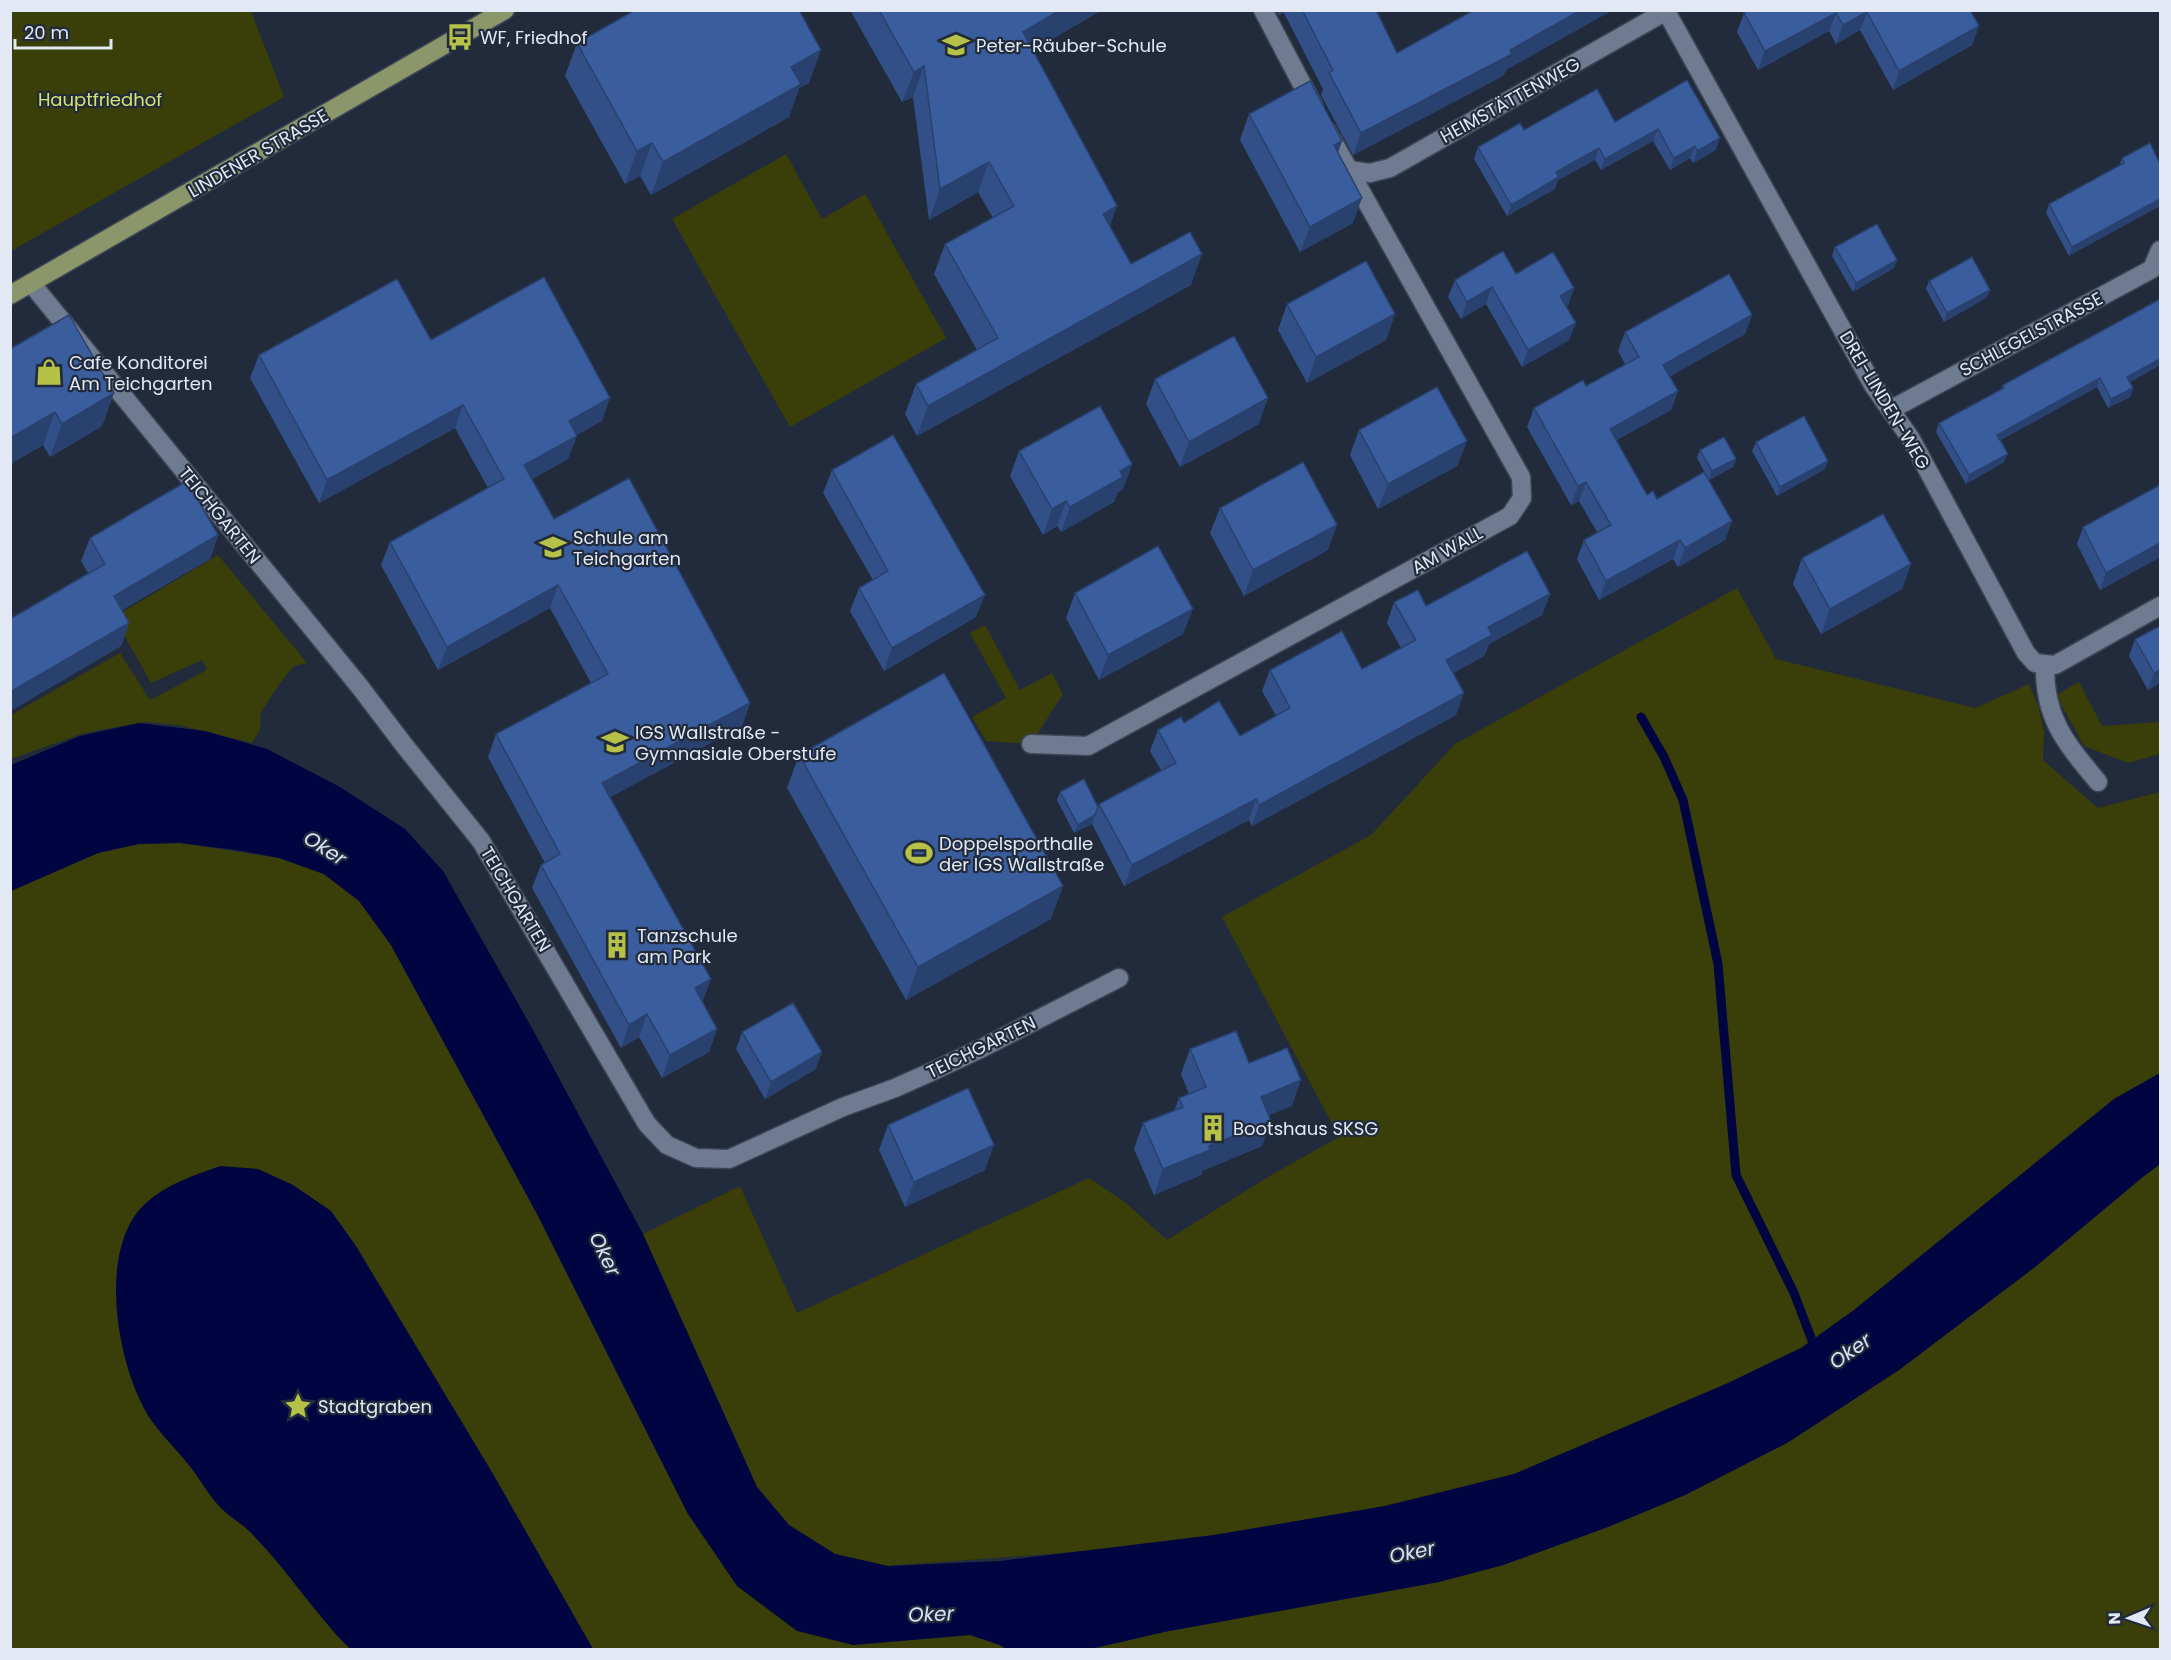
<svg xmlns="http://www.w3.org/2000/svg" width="2171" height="1660" font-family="Poppins,sans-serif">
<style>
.green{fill:#3a3e08}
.water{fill:#000440}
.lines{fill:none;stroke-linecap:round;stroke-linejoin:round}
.stream{stroke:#000440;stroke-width:9}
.minor-casing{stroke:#3e4655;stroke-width:21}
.major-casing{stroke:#3e4655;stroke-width:21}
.minor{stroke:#6f7b90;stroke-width:18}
.major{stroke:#8c966b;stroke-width:18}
.wall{fill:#325087}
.shaded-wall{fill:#29416e}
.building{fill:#3a5d9d;stroke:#29416e;stroke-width:1.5}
.labels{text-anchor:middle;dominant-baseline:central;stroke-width:4.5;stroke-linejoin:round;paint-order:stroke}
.poi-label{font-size:18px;fill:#e2e9f4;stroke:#212b3c;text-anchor:start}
.park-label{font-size:18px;fill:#d7e36f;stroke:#212b3c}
.street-label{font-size:18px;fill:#e2e9f4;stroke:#212b3c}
.water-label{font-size:20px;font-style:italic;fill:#d7e2f5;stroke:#212b3c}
</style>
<rect width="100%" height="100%" fill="#212b3c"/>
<g class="green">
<polygon points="11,10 251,11 284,97 11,251"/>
<polygon points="786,154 822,219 865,194 946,338 790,427 672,219"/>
<polygon points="218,555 307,663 294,666 280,683 261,712 260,730 252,743 179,725 144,722 84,733 11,759 11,715 120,653 150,700 207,670 202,660 151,683 114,617"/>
<polygon points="1737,588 1776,659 1975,708 2029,684 2038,705 2044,731 2043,760 2098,808 2160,792 2160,1073 2114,1099 1854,1310 1801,1348 1726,1384 1514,1474 1385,1506 1214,1535 1101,1550 888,1566 835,1554 789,1525 757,1487 643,1234 740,1186 797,1313 1089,1178 1126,1203 1167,1240 1268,1177 1339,1137 1222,917 1371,835 1455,744"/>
<polygon points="985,625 1020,690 1052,673 1063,694 1031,744 986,741 972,717 1006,698 970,633"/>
<polygon points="2079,682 2102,726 2160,722 2160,754 2128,763 2084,746 2056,695"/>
<polygon points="180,843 279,858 324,874 359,901 391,945 537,1214 688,1514 853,1645 970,1635 1000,1645 1006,1649 11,1650 11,891 98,853 139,844"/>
<polygon points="2160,1164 2160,1649 1088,1650 1164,1632 1439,1582 1503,1565 1608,1527 1685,1495 1787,1443 1899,1370 2035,1267 2144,1176"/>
</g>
<g class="water">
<polygon points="139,723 205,731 267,749 340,787 405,829 443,871 533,1030 643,1234 757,1487 789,1525 835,1554 888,1566 1000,1561 1214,1535 1385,1506 1514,1474 1726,1384 1801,1348 1854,1310 2114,1099 2160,1073 2160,1164 2144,1176 2035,1267 1899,1370 1787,1443 1685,1495 1608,1527 1503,1565 1439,1582 1164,1632 1090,1649 1006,1649 1000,1645 970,1635 853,1645 797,1631 737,1586 688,1514 537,1214 391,945 359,901 324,874 279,858 236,850 180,843 139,844 98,853 11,891 11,765 80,736"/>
<path d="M220,1166L258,1169L293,1185L331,1211L356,1246L493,1474L593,1649H350C315,1614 288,1571 253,1535C243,1524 229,1517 219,1506C208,1494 201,1481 192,1469C179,1452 163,1437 151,1420C117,1369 95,1247 147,1202C167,1184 195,1175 220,1166Z"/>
</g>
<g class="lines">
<polyline class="stream" points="1641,717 1664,757 1683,800 1718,964 1736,1175 1794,1293 1816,1351"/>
<defs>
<g id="minor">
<polyline points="1263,10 1314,107"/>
<polyline points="1666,11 1873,385 1911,439 2026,653 2035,663 2055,665 2160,606"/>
<polyline points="1348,170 1370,173 1390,168 1668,10"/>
<polyline points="31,283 360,687 404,745 481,841 647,1124 667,1145 696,1158 729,1159 843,1107 895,1088 931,1072 982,1048 1119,978"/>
<polyline points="1892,409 2152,269 2160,250"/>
<path d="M2045,665C2044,719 2066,743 2098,782"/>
<polyline points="1031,744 1088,746 1510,516 1522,498 1521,477 1327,131"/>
</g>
<polyline id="major" points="10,295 505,10"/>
</defs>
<use href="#minor" class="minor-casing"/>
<use href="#major" class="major-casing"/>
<use href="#minor" class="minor"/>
<use href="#major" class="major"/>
</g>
<g class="wall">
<polygon points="850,10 1102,10 1033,50 1110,226 1131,264 1191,285 917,436 905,414 916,384 977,350 934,274 945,244 993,218 978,192 929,220 913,97 902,102"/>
<polygon points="1276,10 1376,10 1397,53 1506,70 1503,76 1353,155 1321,95 1323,89 1284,13 1279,15"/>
<polygon points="1970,10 1979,26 1972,45 1893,90 1860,30 1836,44 1829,31 1758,70 1737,32 1744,13"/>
<polygon points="577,43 809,83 799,88 789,117 651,195 640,176 625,184 565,76"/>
<polygon points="1687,80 1716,150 1693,163 1690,158 1670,170 1653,141 1601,170 1595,160 1558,180 1555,189 1507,216 1474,159 1478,147 1524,130 1615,122"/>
<polygon points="1249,114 1342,141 1338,153 1353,223 1300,252 1240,140"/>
<polygon points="2122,158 2160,164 2069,256 2046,213 2049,204 2119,166"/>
<polygon points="1835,247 1894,268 1853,292 1832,256"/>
<polygon points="1516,274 1574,288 1568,305 1566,306 1569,340 1522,367 1486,304 1461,319 1448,297 1455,280"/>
<polygon points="1929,281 1990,290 1986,298 1944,322 1926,289"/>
<polygon points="1287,304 1395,314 1386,340 1307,383 1278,330"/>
<polygon points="1752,315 1745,334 1670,376 1678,391 1671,410 1616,440 1647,495 1657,499 1732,521 1725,540 1678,567 1673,559 1599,600 1577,559 1584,540 1597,532 1579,501 1571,505 1527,427 1534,408 1586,386 1625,364 1618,351 1625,332"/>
<polygon points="431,340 602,421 576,435 568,459 532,479 554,519 750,703 742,726 610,797 711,979 702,1002 717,1029 709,1052 662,1078 639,1037 621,1048 532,888 541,865 545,863 488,757 496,734 591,683 550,608 438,670 381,565 390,542 488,488 455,428 319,503 250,378 259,355"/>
<polygon points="10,349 114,393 102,426 50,457 43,445 10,464"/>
<polygon points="2160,365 2130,382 2133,388 2130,397 2108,408 2097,387 2000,440 2004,462 1966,484 1936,432 1939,423 2001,389 2003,385"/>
<polygon points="1155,379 1259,424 1180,467 1146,404"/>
<polygon points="1359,430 1467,441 1457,466 1378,509 1350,455"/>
<polygon points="1756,442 1825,469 1777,496 1752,451"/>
<polygon points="1700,450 1736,459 1733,467 1709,480 1697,458"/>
<polygon points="1019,451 1132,464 1123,489 1117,493 1114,502 1061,532 1057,526 1043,535 1010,476"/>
<polygon points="832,470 976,617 884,671 850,611 859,588 873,580 823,493"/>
<polygon points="2160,485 2160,557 2100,590 2077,544 2083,527"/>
<polygon points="1220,508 1328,550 1244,596 1210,533"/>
<polygon points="218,535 210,559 122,610 129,623 121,646 10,711 10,619 88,573 81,561 90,538"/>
<polygon points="1802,558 1911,564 1902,589 1821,634 1793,584"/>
<polygon points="1075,593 1183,634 1099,680 1066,618"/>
<polygon points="1550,594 1542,615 1489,644 1484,656 1453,673 1456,715 1252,826 1249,820 1124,886 1092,824 1074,833 1057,800 1060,792 1098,806 1099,804 1161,770 1150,751 1158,730 1184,723 1240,736 1276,716 1262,691 1270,670 1362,669 1401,648 1387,623 1394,602 1426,606"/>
<polygon points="2135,639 2160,683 2148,690 2129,656"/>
<polygon points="799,755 1051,919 906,1000 787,788"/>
<polygon points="742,1032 816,1069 765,1099 736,1049"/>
<polygon points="1190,1049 1249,1063 1292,1106 1269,1115 1262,1146 1202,1171 1201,1175 1154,1195 1134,1149 1143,1123 1174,1111 1179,1098 1189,1094 1181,1074"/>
<polygon points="888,1125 985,1170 905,1207 879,1150"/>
</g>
<g class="shaded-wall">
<polygon points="1060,10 1102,10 1012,62 1023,32"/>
<polygon points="1280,10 1285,10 1284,13 1279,15"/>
<polygon points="1581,10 1613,10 1506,70 1503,76 1353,155 1361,133"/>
<polygon points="1867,12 1860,30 1836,44 1843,25"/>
<polygon points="1836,13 1829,31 1758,70 1765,51"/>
<polygon points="1979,26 1972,45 1893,90 1899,71"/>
<polygon points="821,50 809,83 799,88 789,117 651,195 663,162 791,67"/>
<polygon points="924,66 913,97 902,102 914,72"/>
<polygon points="1658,129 1653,141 1601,170 1605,159"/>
<polygon points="1720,138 1716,150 1693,163 1697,151"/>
<polygon points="1342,141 1333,166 1334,145"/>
<polygon points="652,143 640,176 625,184 637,151"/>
<polygon points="1695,146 1690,158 1670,170 1674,158"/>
<polygon points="1599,148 1595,160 1558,180 1555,189 1507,216 1511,205 1556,172"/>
<polygon points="989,162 978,192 929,220 940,189"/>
<polygon points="1362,198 1353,223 1300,252 1310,227"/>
<polygon points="2160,199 2160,206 2069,256 2072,247"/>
<polygon points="1117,206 1106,237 1103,214"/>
<polygon points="1202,254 1191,285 917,436 928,406"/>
<polygon points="1897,260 1894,268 1853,292 1856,283"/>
<polygon points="1492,287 1486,304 1461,319 1467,302"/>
<polygon points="1574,288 1568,305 1553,313 1560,296"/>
<polygon points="1990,290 1986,298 1944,322 1947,313"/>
<polygon points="1395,314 1386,340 1307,383 1316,357"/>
<polygon points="1752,315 1745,334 1657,384 1663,365"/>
<polygon points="1576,323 1569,340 1522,367 1528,350"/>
<polygon points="2160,359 2160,365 2124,385 2127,377"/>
<polygon points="2100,378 2097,387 1994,444 1997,435"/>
<polygon points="2133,388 2130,397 2108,408 2111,399"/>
<polygon points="1678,391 1671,410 1603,448 1610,429"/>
<polygon points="114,393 102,426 50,457 62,424"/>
<polygon points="610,398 602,421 560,444 569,421"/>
<polygon points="1268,398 1259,424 1180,467 1189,442"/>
<polygon points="463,405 455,428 319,503 327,480"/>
<polygon points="55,412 43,445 10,464 10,438"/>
<polygon points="577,436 568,459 516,488 524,465"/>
<polygon points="1467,441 1457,466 1378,509 1388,484"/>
<polygon points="2008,454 2004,462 1966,484 1969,475"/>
<polygon points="1736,459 1733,467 1709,480 1712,471"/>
<polygon points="1828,461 1825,469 1777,496 1780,487"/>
<polygon points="1132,464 1123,489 1117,493 1114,502 1061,532 1070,507 1120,471"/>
<polygon points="1586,482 1579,501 1571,505 1578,486"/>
<polygon points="1066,501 1057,526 1043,535 1052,509"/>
<polygon points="1732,521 1725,540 1678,567 1685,548"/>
<polygon points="1337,525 1328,550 1244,596 1253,570"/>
<polygon points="218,535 210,559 105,620 114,596"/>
<polygon points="1680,540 1673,559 1599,600 1606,581"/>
<polygon points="2160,543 2160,557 2100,590 2106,573"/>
<polygon points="1911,564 1902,589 1821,634 1830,609"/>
<polygon points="558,585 550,608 438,670 447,647"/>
<polygon points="1550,594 1542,615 1489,644 1484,656 1438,681 1446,660 1488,627"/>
<polygon points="985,595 976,617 884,671 892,648"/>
<polygon points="1193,609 1183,634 1099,680 1108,655"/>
<polygon points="129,623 121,646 10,711 10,692"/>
<polygon points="2160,670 2160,683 2148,690 2154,673"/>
<polygon points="1464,693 1456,715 1252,826 1259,805"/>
<polygon points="750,703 742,726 594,806 602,783"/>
<polygon points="1256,799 1249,820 1124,886 1132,865"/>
<polygon points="1095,815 1092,824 1074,833 1078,825"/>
<polygon points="1063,886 1051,919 906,1000 918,967"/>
<polygon points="711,979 702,1002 695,988"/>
<polygon points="647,1014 639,1037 621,1048 629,1025"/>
<polygon points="717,1029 709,1052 662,1078 670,1055"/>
<polygon points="822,1052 816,1069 765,1099 771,1082"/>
<polygon points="1301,1080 1292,1106 1252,1122 1261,1097"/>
<polygon points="1271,1121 1262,1146 1202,1171 1201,1175 1154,1195 1163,1169 1209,1146"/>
<polygon points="994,1145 985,1170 905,1207 914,1182"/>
</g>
<g class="building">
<polygon points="635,10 799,10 821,50 791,67 801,84 663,162 652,143 637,151 577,43"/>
<polygon points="879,10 1060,10 1023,32 1117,206 1103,214 1131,264 1190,232 1202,254 928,406 916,384 998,338 945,244 1014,206 989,162 940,189 924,66 914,72"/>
<polygon points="1302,10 1376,10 1397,53 1474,10 1581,10 1510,50 1512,54 1361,133 1329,73 1333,70"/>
<polygon points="1749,10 1970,10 1979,26 1899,71 1867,12 1843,25 1836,13 1765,51 1744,13"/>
<polygon points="1687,80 1720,138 1697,151 1695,146 1674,158 1658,129 1605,159 1599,148 1556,172 1559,177 1511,205 1478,147 1520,123 1524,130 1597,89 1615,122"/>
<polygon points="1310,81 1342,141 1334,145 1362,198 1310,227 1249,114"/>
<polygon points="2150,143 2160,164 2160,199 2072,247 2049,204 2124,163 2122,158"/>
<polygon points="1877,224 1897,260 1856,283 1835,247"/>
<polygon points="1503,251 1516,274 1553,252 1574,288 1560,296 1576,323 1528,350 1492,287 1467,302 1455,280"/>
<polygon points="1972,257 1990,290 1947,313 1929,281"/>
<polygon points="1366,261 1395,314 1316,357 1287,304"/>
<polygon points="1729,274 1752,315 1663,365 1678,391 1610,429 1647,495 1653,491 1657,499 1704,472 1732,521 1685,548 1680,540 1606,581 1584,540 1611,525 1586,482 1578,486 1534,408 1583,380 1586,386 1639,357 1625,332"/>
<polygon points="544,277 610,398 569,421 577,436 524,465 554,519 629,478 750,703 602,783 711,979 695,988 717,1029 670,1055 647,1014 629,1025 541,865 560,854 496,734 608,674 558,585 447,647 390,542 504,479 463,405 327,480 259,355 397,279 431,340"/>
<polygon points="2160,299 2160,359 2127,377 2133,388 2111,399 2100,378 1997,435 2008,454 1969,475 1939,423 2004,388 2003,385"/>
<polygon points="69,315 114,393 62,424 55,412 10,438 10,349"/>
<polygon points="1234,336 1268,398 1189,442 1155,379"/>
<polygon points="1437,387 1467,441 1388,484 1359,430"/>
<polygon points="1100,406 1132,464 1120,471 1123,477 1070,507 1066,501 1052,509 1019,451"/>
<polygon points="1804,416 1828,461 1780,487 1756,442"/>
<polygon points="893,435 985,595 892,648 859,588 888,571 832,470"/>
<polygon points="1724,437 1736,459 1712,471 1700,450"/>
<polygon points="1303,462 1337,525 1253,570 1220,508"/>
<polygon points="187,481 218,535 114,596 129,623 10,692 10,619 105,564 90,538"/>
<polygon points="2160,485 2160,543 2106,573 2083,527"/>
<polygon points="1883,514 1911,564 1830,609 1802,558"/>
<polygon points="1158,546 1193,609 1108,655 1075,593"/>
<polygon points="1527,551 1550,594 1488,627 1492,635 1446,660 1464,693 1259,805 1256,799 1132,865 1099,804 1176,763 1158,730 1181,717 1184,723 1219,701 1240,736 1290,708 1270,670 1342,631 1362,669 1416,640 1394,602 1418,590 1426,606"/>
<polygon points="2160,626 2160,670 2154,673 2135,639"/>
<polygon points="944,673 1063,886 918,967 799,755"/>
<polygon points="1084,779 1098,807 1095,815 1078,825 1060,792"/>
<polygon points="793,1003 822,1052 771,1082 742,1032"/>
<polygon points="1236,1031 1249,1063 1287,1048 1301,1080 1261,1097 1271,1121 1209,1146 1210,1150 1163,1169 1143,1123 1183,1107 1179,1098 1206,1087 1190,1049"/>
<polygon points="968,1088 994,1145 914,1182 888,1125"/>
</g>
<defs>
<symbol id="bus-bare" viewBox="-9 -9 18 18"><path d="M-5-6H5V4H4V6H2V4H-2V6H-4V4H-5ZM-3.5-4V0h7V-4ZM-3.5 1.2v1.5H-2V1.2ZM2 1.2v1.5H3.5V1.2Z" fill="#b6c148" stroke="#212b3c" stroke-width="2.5" paint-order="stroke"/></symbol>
<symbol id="school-bare" viewBox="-9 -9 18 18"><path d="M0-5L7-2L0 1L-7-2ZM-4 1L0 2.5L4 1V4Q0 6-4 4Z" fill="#b6c148" stroke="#212b3c" stroke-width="2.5" paint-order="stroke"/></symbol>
<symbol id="shop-bare" viewBox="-9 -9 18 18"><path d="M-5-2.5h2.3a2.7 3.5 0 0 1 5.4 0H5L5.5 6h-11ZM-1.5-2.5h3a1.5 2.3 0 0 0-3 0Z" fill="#b6c148" stroke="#212b3c" stroke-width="2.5" paint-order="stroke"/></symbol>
<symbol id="stadium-bare" viewBox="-9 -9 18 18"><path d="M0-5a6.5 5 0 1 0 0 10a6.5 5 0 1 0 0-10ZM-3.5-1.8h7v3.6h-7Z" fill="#b6c148" stroke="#212b3c" stroke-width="2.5" paint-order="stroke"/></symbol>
<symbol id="building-bare" viewBox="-9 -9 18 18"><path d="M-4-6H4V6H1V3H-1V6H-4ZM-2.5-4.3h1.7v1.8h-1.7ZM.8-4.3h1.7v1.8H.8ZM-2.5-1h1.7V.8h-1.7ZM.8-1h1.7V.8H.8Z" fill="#b6c148" stroke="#212b3c" stroke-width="2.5" paint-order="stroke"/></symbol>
<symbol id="sight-bare" viewBox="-9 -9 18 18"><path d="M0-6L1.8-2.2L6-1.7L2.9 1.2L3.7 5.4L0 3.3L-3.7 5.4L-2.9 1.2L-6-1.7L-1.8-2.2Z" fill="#b6c148" stroke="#212b3c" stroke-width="2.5" paint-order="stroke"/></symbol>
</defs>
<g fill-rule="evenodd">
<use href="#bus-bare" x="441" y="18" width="38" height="38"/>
<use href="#school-bare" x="937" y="26" width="38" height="38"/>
<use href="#shop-bare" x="30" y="353" width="38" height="38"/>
<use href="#school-bare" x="534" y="528" width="38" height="38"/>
<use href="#school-bare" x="596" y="723" width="38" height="38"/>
<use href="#stadium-bare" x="900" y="834" width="38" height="38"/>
<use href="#building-bare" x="598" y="926" width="38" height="38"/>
<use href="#building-bare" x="1194" y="1109" width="38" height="38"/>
<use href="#sight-bare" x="279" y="1387" width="38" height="38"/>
</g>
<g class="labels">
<g class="poi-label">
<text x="480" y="37">WF, Friedhof</text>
<text x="976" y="45">Peter-Räuber-Schule</text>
<text x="69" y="362">Cafe Konditorei<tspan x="69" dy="21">Am Teichgarten</tspan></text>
<text x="573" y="537">Schule am<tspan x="573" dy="21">Teichgarten</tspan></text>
<text x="635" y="732">IGS Wallstraße -<tspan x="635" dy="21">Gymnasiale Oberstufe</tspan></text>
<text x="939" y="843">Doppelsporthalle<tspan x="939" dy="21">der IGS Wallstraße</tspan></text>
<text x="637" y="935">Tanzschule<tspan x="637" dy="21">am Park</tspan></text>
<text x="1233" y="1128">Bootshaus SKSG</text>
<text x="318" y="1406">Stadtgraben</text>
</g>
<g class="park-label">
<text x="100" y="99">Hauptfriedhof</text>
</g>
<g class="street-label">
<text transform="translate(1510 100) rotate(-29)">HEIMSTÄTTENWEG</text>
<text transform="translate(258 153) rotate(-30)">LINDENER STRASSE</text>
<text transform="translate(2031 334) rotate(-28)">SCHLEGELSTRASSE</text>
<text transform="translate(1885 400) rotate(59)">DREI-LINDEN-WEG</text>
<text transform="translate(220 515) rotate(51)">TEICHGARTEN</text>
<text transform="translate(1447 550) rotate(-29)">AM WALL</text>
<text transform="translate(516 899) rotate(59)">TEICHGARTEN</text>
<text transform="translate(981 1047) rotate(-26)">TEICHGARTEN</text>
</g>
<g class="water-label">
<text transform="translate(325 848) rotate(33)">Oker</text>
<text transform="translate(605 1254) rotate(64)">Oker</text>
<text transform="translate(1850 1351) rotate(-35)">Oker</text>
<text transform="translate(1412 1552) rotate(-11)">Oker</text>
<text transform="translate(931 1614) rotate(-2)">Oker</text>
</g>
</g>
<rect width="2171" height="1660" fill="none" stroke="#e2e9f4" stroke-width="24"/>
<g transform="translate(2129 1618) rotate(268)" stroke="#212b3c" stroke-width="4.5" paint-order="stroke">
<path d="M0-4.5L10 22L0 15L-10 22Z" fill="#e2e9f4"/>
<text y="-9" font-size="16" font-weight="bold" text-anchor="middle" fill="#e2e9f4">N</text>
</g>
<path d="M15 39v9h96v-9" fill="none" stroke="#e2e9f4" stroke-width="3"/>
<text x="24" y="39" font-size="18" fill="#e2e9f4" stroke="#212b3c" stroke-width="4.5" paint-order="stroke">20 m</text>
</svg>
